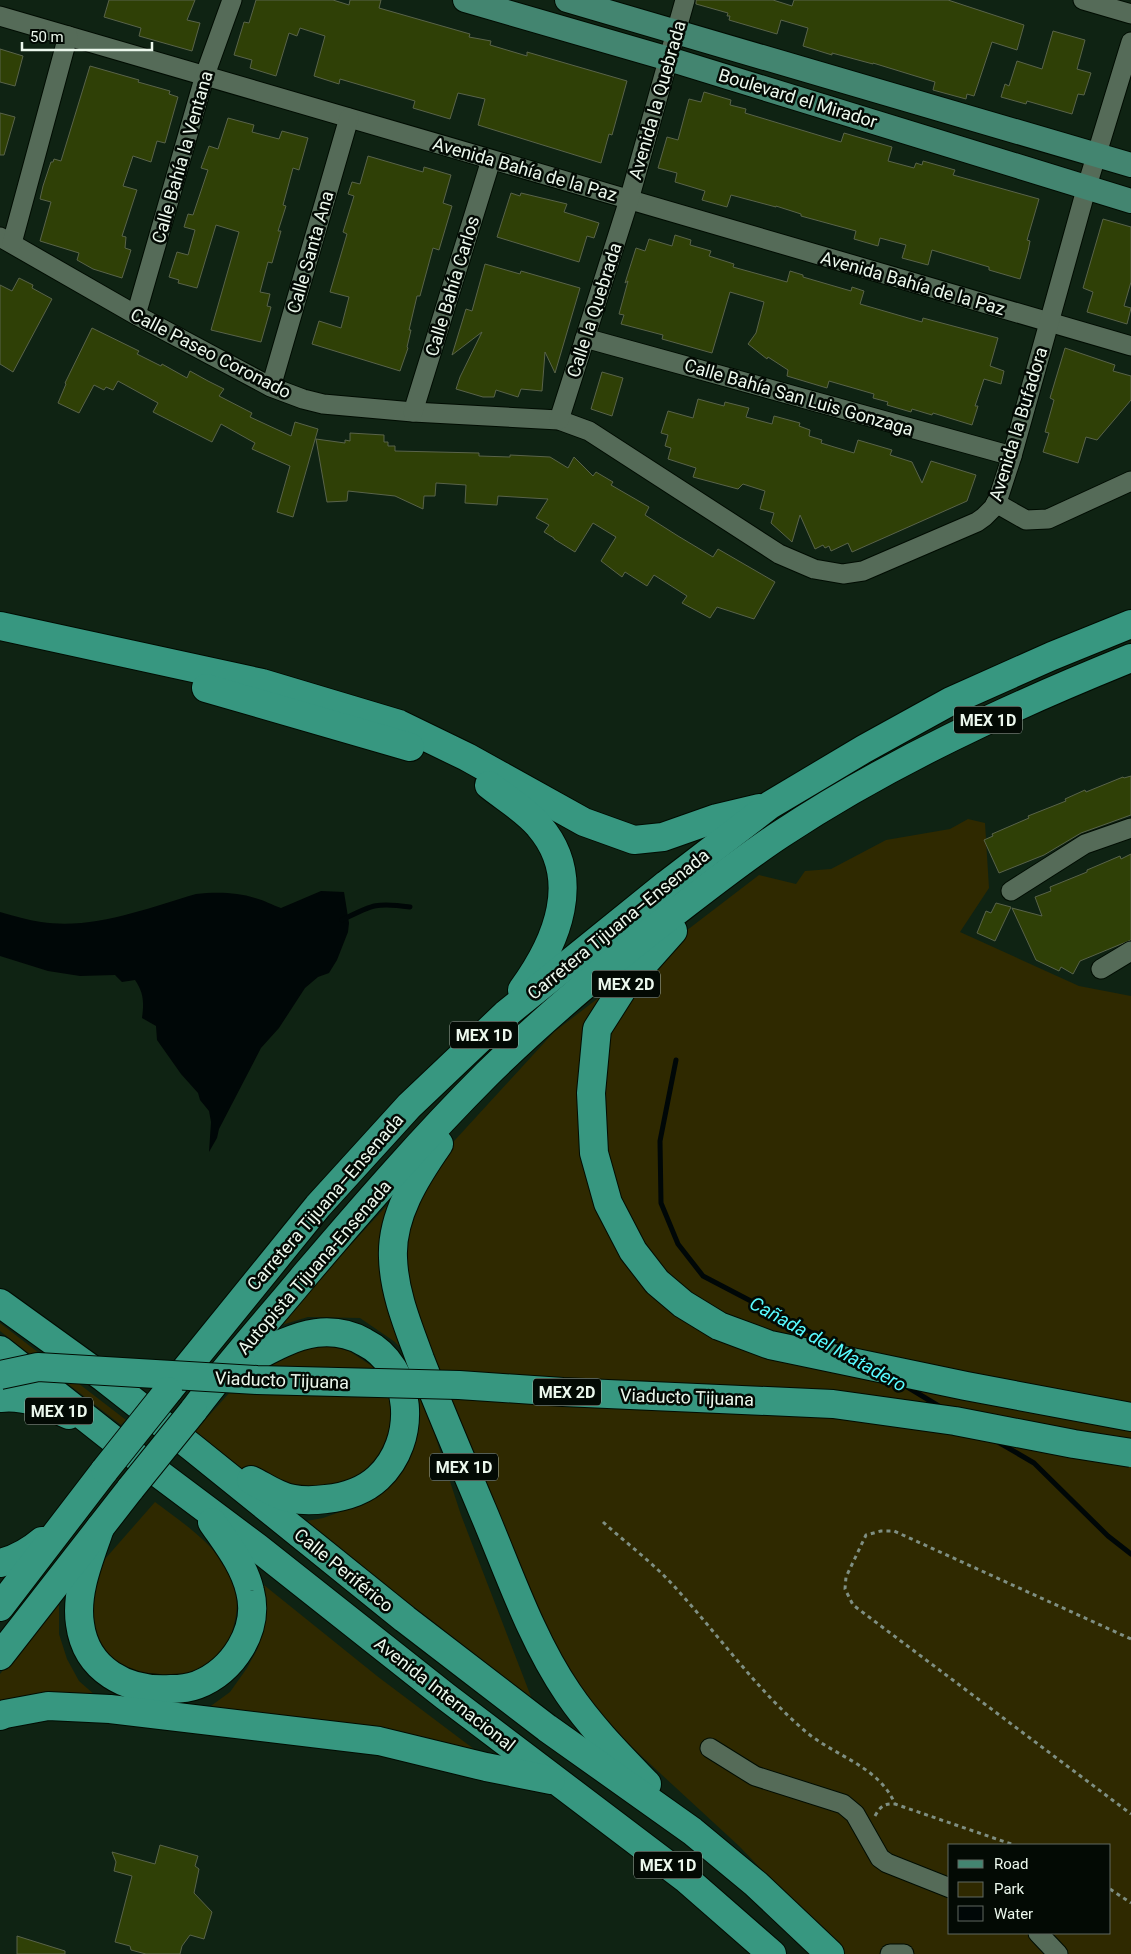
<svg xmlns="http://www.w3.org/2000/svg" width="1131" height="1954" font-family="Roboto,sans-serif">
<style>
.green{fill:#2f2900;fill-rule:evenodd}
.water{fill:#000707}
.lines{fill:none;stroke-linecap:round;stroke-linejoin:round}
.stream{stroke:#000707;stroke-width:5}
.building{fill:#2f4006;stroke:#59634a}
.minor-casing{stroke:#000c02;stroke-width:21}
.major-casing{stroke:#000c02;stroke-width:26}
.highway-casing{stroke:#000c02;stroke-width:30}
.path{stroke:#7f8f82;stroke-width:3;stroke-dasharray:4 4;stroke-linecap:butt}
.minor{stroke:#556b58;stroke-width:19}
.major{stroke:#438570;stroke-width:24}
.highway{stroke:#379780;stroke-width:28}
.highway-bridge-casing{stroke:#000c02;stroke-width:30;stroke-linecap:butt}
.highway-bridge{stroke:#379780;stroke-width:28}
.labels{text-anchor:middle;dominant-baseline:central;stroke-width:5;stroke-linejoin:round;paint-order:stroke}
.shield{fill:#030a04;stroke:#a6b1a7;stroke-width:1}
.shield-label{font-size:16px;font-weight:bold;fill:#ecf8ed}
.street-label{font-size:18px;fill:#ecf8ed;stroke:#030a04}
.water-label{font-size:19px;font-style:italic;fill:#58faff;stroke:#030a04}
</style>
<rect width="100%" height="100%" fill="#0f2313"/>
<g class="green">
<path d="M968,819L985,823L989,888L960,932L1079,986L1131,996V1954H843L739,1846L610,1727L567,1673L402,1292L411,1188L554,1032L759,875L796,884L805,871L831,869L886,840L950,829ZM950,1845H1110V1933H950Z"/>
<polygon points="391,1201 398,1322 461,1515 535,1707 301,1522 323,1518 351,1508 368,1499 412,1448 420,1405 415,1377 407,1355 395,1342 360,1318 308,1317 275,1327"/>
<polygon points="0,1323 126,1420 121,1425 0,1331"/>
<polygon points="322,1344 349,1351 378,1370 389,1388 393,1417 383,1458 337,1493 265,1491 188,1439 247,1373 272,1355"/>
<path d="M155,1502C196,1533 252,1567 233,1628C231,1637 226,1652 219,1659C210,1669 196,1676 185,1684L120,1674L91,1636L90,1586L105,1559Z"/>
<polygon points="249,1573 377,1676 503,1771 282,1742 0,1711 0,1674 59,1599 59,1634 67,1659 79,1681 96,1696 204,1711 230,1692 247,1668 258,1648 262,1629"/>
</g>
<path class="water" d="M321,891L344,892L349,923L348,932L337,960L329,973L318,977L305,988L279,1028L261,1048L219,1129L217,1138L209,1152L211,1122L209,1111L200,1100L198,1093L181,1074L157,1040L156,1026L142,1018C144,1003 144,993 135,980L122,982L115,975L80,976L48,971L0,956V912C14,916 28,920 41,922C94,930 147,908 196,894C215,892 237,892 255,898C264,900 272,905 281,908Z"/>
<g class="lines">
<g class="stream">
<path d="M342,920C372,905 376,902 410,907"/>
<polyline points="676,1060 660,1141 661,1203 678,1244 703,1276 841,1348"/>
<polyline points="904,1385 942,1408"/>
<polyline points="998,1442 1034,1463 1108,1536 1131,1554"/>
</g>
</g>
<g class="building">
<polygon points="109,0 195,0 187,20 200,23 192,51 139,36 141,28 104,17"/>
<polygon points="256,0 333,0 349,5 350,0 381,0 379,8 470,34 469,37 491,41 490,45 527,56 527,52 627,81 612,135 609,134 601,163 478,125 485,99 458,93 450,119 413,108 415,101 340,79 339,84 314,76 325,36 300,28 297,36 289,33 276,76 250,68 252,60 234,55 244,22 249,23"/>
<polygon points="696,0 773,0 792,6 794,0 948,0 1024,25 1017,50 992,42 974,96 967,94 966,99 933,90 935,82 873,63 873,64 832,53 832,55 803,46 808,28 781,20 777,34 729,20 730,16 727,16 728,13 696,4"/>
<polygon points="1053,31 1085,40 1077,69 1091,73 1084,95 1078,94 1072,114 1027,101 1026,104 1001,97 1005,84 1009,86 1017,61 1042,69"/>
<polygon points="0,49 23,56 15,86 0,82"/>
<polygon points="90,66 139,80 138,82 170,91 169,94 178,97 165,143 157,141 151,162 133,156 123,186 137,190 122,236 126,237 125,248 131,250 122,278 93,269 77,260 79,253 40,241 51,202 40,199 43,186 51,162 53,162 54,159 61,161"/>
<polygon points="704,92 731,100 730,105 746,109 745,113 841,142 844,133 892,147 888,161 914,168 916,163 922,165 923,161 955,170 953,175 1039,199 1027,240 1030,241 1028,251 1020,279 989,270 989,267 932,250 928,265 902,258 906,245 880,238 878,246 854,239 856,231 801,216 801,214 776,206 776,207 731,195 727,207 702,200 705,191 675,182 677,173 658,168 667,137 678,140 689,99 701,102"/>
<polygon points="0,113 15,117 4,155 0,155"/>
<polygon points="228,118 254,125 252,132 279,139 282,131 308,138 299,170 293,168 283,205 286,206 278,231 281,231 272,263 268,262 260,292 270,294 267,306 271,307 261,342 211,330 239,232 216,225 197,288 178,283 179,280 169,277 177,252 188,255 195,230 184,227 188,214 193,215 208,170 201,168 209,146 218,149"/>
<polygon points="368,156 423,172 424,167 451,175 443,203 452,206 439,250 433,248 420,296 417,296 409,330 411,330 407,347 408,348 400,371 312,344 319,321 341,328 349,297 330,292 347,234 343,232 354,196 348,194 352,182 360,184"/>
<polygon points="511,193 520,196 521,193 567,204 564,212 599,223 594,238 587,236 579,262 497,237"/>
<polygon points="1103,219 1131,227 1131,282 1124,306 1131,308 1127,324 1087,312 1093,292 1083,288"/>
<polygon points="675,235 691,240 690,245 711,251 709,256 734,264 733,267 787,282 790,271 803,275 803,277 851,291 852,287 864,291 860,304 922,322 923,318 998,338 990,366 1004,371 1001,384 984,379 975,406 978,406 972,425 933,413 932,415 912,409 911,412 887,405 888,402 873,398 874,394 829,381 827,388 787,376 788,370 768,357 767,359 748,344 756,333 764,302 730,292 712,353 662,339 663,335 621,324 624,315 619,314 628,281 625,283 636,248 645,251 649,239 672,246"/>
<polygon points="485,264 520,274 521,271 580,288 555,373 545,352 542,391 521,389 518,397 496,390 494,397 483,397 456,389 460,377 482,332 452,355 466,309 472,311"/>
<polygon points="19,278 33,285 32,288 52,299 13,372 0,364 0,285 12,291"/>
<polygon points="92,328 139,351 137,354 161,366 162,364 187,378 190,371 208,381 224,389 219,396 252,413 250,417 291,436 295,422 318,429 293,517 277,512 290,466 252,449 255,443 221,424 212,442 153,412 158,403 118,381 113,390 106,387 104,390 94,385 79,413 58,403 66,384 65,383"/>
<polygon points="1065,348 1115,365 1113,371 1131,376 1131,400 1097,440 1086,437 1078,463 1043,452 1049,433 1045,432 1054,400 1050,398"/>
<polygon points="602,372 623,378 612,416 591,409"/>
<polygon points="698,399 724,406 725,402 749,408 746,417 772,424 774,416 800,423 799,426 810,430 809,436 822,440 821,443 854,453 858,440 892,450 890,455 912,462 922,483 931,461 976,475 967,501 852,552 848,543 831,551 829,546 825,548 823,545 815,549 800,515 792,542 771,523 774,513 760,509 765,491 743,484 738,489 693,477 696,468 668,459 671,448 665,446 668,435 661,433 668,411 693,418"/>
<polygon points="350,433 384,435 384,442 388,442 388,446 395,446 395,451 479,453 479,456 510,457 510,455 550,457 568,468 574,457 593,476 596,472 613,482 611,485 649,507 645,515 678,536 713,557 718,549 775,582 754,619 717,607 710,618 682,603 687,596 654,575 647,586 625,572 622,577 601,561 616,537 593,523 575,552 554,539 554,538 544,532 549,525 536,518 548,499 498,496 497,505 465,503 466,485 436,483 435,496 424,496 423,509 395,496 348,491 347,501 327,502 316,439 345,443 345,440 350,441"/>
<polygon points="1131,776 1131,815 1081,833 1044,855 999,873 984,840 993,836 992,834 1029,818 1028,816 1066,801 1065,799 1085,790 1086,792 1123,777 1124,778"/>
<polygon points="1131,854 1131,940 1080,961 1073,974 1061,967 1059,971 1036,960 1012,908 1042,916 1035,897 1051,891 1050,887 1087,872 1087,870 1120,856 1121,859"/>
<polygon points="996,903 1011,907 995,941 977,933 986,911 991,913"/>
<polygon points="160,1845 198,1856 195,1866 199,1869 194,1893 212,1912 204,1939 190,1935 182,1946 180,1954 146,1954 131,1950 130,1946 115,1942 132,1876 114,1871 116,1862 112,1852 155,1864"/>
<polygon points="17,1936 65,1951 65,1954 17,1954"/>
</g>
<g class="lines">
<defs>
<g id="minor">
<polyline points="1083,0 1131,14"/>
<polyline points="0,16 1131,346"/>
<polyline points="0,237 136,315 271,387 303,399 323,404 413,412 559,420 589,431 779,554 814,569 843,574 863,571 977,522 984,517 993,508 998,499 1012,456 1087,186 1131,42"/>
<polyline points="12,243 68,36"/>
<polyline points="136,315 205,75 232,0"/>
<polyline points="585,338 1012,456"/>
<polyline points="271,387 349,118"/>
<polyline points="413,412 491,160"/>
<polyline points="559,420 629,200 685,0"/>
<polyline points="996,503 1026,520 1048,519 1131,481"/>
<polyline points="1011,891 1085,844 1131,828"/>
<polyline points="1101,969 1131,951"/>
<polyline points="710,1748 755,1776 843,1804 855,1814 880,1858 887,1863 950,1888"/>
<polyline points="1038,1933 1058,1954"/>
<polyline points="890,1954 904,1954"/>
</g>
<g id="major">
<polyline points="465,0 669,59 1131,201"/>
<polyline points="567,0 1131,165"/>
</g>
<g id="highway">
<polyline points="0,626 262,683 399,724 467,757 584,822 634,840 663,837 717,818 759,808"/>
<polyline points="206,688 410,747"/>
<path d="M489,785C505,798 526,810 539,826C584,878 557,942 522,990"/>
<polyline points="673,931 625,985 597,1029 591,1093 594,1153 608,1203 633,1251 657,1282 683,1304 719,1326 770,1345 966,1386 1131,1417"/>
<path d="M439,1144C416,1177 391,1216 393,1258C394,1293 408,1326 420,1359C440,1410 461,1459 482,1509C508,1570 531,1639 568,1693C591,1727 619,1755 647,1784"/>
<polyline points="0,1303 104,1378 193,1448 405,1619 547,1728 692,1831 756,1884 830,1954"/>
<polyline points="0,1350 114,1440 258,1548 445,1696 685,1878 772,1954"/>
<path d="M233,1369C259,1356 287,1337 316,1333C333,1331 350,1334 364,1342C414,1367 418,1441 378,1478C364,1491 345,1497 326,1499C311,1501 292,1501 278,1494C268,1490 260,1484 251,1480"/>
<polyline points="168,1391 318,1206 409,1106 506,1014 667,884 770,805 864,749 951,701 1052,656 1131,624"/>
<path d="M0,1398C25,1395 47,1405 69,1415"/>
<path d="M193,1411C228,1364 268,1320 306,1274C364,1206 423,1138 487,1074C549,1013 618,956 687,903C718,879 749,855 781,834C890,762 1010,707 1131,658"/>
<path d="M100,1528C90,1558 75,1592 80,1624C86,1670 127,1692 171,1689C179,1689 189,1688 197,1685C233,1671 260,1630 250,1591C244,1565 227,1544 212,1522"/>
<path d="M0,1563C17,1559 29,1552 42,1541"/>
<polyline points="0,1607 105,1470"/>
<polyline points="0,1656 131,1488"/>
<polyline points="0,1716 5,1714 48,1706 110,1709 379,1741 486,1767 551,1780"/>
</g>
</defs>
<use href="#minor" class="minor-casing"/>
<use href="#major" class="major-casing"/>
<use href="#highway" class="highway-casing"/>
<g class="path">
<path d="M603,1522C626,1543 652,1562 673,1585C717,1633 756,1689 805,1731C834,1756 879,1766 895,1804"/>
<polyline points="1131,1639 894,1531 881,1531 866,1535 846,1577 845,1589 853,1605 1131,1814"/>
<path d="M875,1816C880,1807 884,1803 895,1804L1014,1845"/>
<polyline points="1110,1889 1131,1903"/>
</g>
<use href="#minor" class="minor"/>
<use href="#major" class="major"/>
<use href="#highway" class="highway"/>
<defs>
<g id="highway-bridge">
<polyline points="0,1375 38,1367 257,1380 459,1385 563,1392 833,1404 955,1421 1074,1444 1131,1453"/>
<polyline points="105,1470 168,1391"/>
<polyline points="131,1488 193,1411"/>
</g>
</defs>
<use href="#highway-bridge" class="highway-bridge-casing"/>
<use href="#highway-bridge" class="highway-bridge"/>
</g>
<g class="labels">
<g class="shield">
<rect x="954" y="706.5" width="68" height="27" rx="4"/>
<rect x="592" y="970.5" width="68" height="27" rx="4"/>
<rect x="450" y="1021.5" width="68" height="27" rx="4"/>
<rect x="533" y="1378.5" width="68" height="27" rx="4"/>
<rect x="25" y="1397.5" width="68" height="27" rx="4"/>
<rect x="430" y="1453.5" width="68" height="27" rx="4"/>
<rect x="634" y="1851.5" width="68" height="27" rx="4"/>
</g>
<g class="shield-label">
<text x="988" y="720">MEX 1D</text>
<text x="626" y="984">MEX 2D</text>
<text x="484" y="1035">MEX 1D</text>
<text x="567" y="1392">MEX 2D</text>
<text x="59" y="1411">MEX 1D</text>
<text x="464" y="1467">MEX 1D</text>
<text x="668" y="1865">MEX 1D</text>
</g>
<g class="street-label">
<text transform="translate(798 98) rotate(17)">Boulevard el Mirador</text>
<text transform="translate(657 100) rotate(-74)">Avenida la Quebrada</text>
<text transform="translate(182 157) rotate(-74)">Calle Bahía la Ventana</text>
<text transform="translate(525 169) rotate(16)">Avenida Bahía de la Paz</text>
<text transform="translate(310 252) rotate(-74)">Calle Santa Ana</text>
<text transform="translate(913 283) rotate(16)">Avenida Bahía de la Paz</text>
<text transform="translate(452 286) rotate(-73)">Calle Bahía Carlos</text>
<text transform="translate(594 310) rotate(-72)">Calle la Quebrada</text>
<text transform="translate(211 353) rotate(27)">Calle Paseo Coronado</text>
<text transform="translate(799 397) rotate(16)">Calle Bahía San Luis Gonzaga</text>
<text transform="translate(1018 424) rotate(-73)">Avenida la Bufadora</text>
<text transform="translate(618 924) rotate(-39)">Carretera Tijuana–Ensenada</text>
<text transform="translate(325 1202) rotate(-49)">Carretera Tijuana–Ensenada</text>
<text transform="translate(314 1267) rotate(-49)">Autopista Tijuana-Ensenada</text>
<text transform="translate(282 1380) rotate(2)">Viaducto Tijuana</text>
<text transform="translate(687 1397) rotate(2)">Viaducto Tijuana</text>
<text transform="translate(344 1570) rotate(39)">Calle Periférico</text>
<text transform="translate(445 1694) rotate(38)">Avenida Internacional</text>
</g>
<g class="water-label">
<text transform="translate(828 1344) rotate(29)">Cañada del Matadero</text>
</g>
</g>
<rect x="948" y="1844" width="162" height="90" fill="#030a04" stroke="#606961"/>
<rect x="958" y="1860" width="25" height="8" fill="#438570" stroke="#606961"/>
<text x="994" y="1869" font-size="15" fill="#ecf8ed">Road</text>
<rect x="958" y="1882" width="25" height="15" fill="#2f2900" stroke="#606961"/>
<text x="994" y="1894" font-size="15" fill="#ecf8ed">Park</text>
<rect x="958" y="1906" width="25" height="15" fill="#000707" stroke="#606961"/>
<text x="994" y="1919" font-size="15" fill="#ecf8ed">Water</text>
<path d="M22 42v8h130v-8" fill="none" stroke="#ecf8ed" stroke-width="2.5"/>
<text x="30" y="42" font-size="15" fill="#ecf8ed" stroke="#030a04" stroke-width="4" paint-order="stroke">50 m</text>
</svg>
